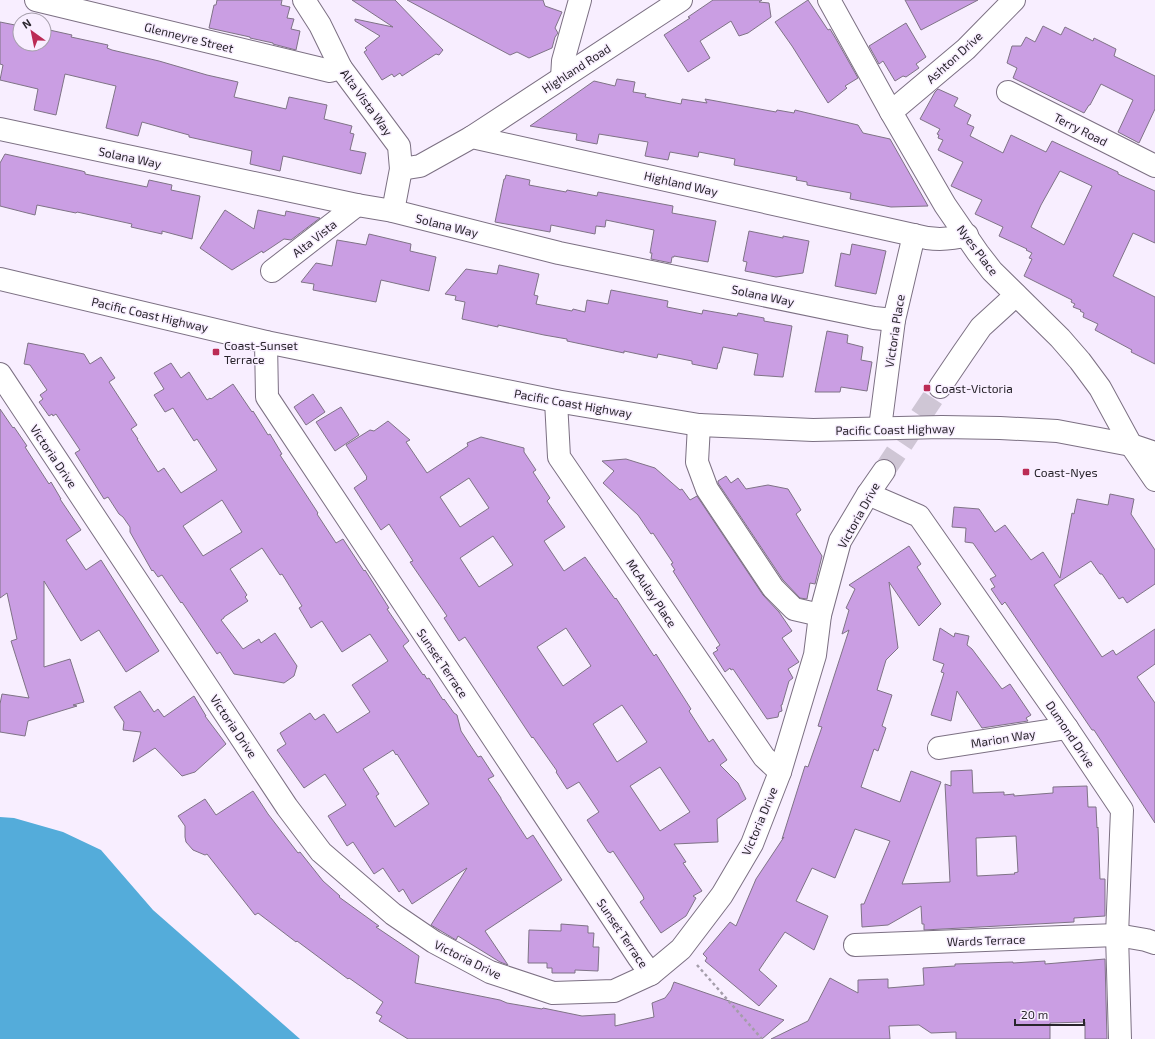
<svg xmlns="http://www.w3.org/2000/svg" width="1155" height="1039" font-family="'Exo 2',sans-serif">
<style>
.water{fill:#54acda}
.building{fill:#ca9ee3;stroke:#7f7386;fill-rule:evenodd}
.lines{fill:none;stroke-linecap:round;stroke-linejoin:round}
.minor-tunnel{stroke:#cfc6d5;stroke-width:22;stroke-dasharray:22 11;stroke-linecap:butt}
.minor-casing{stroke:#7c7083;stroke-width:24}
.highway-casing{stroke:#7c7083;stroke-width:24}
.path{stroke:#a49daa;stroke-width:2.5;stroke-dasharray:3 3;stroke-linecap:butt}
.minor{stroke:#fff;stroke-width:22}
.highway{stroke:#fff;stroke-width:22}
.poi-dot{fill:#bb2b55;stroke:#f8eeff;stroke-width:1.5}
.labels{text-anchor:middle;dominant-baseline:central;stroke-width:3;stroke-linejoin:round;paint-order:stroke}
.street-label{font-size:12px;fill:#29252c;stroke:#f8eeff}
.poi-label{font-size:12px;fill:#29252c;stroke:#f8eeff;text-anchor:start}
</style>
<rect width="100%" height="100%" fill="#f8eeff"/>
<polygon class="water" points="0,817 14,818 63,832 101,850 153,910 300,1039 0,1039"/>
<g class="building">
<polygon points="217,0 282,0 281,5 290,7 287,18 294,19 291,29 300,31 296,50 273,44 273,43 250,38 250,37 209,28 214,5 216,5"/>
<polygon points="352,0 395,0 443,50 439,55 436,54 402,76 400,73 394,77 392,74 382,80 364,52 367,50 365,48 380,36 355,21 355,19 393,27"/>
<polygon points="407,0 543,0 545,6 562,12 555,28 558,33 555,37 552,48 529,58 517,52 510,55"/>
<polygon points="713,0 762,0 759,2 769,3 771,17 748,33 739,36 731,21 700,41 710,58 688,72 664,35 690,18 688,17"/>
<polygon points="808,0 828,30 830,29 836,39 858,78 845,86 847,88 828,103 792,46 775,22"/>
<polygon points="905,0 978,0 921,30"/>
<polygon points="0,22 20,26 20,44 44,44 44,31 45,29 72,35 71,37 108,45 107,48 112,50 159,61 207,75 238,82 234,97 286,109 289,97 327,105 324,119 352,126 350,133 354,134 350,150 366,153 361,174 283,156 280,171 250,164 252,151 189,137 189,135 142,122 138,136 106,128 116,86 65,74 56,115 34,110 38,89 0,80 3,65 0,64"/>
<polygon points="906,23 926,57 916,64 919,68 906,77 903,76 895,81 883,61 879,64 869,46"/>
<polygon points="1043,26 1061,35 1065,27 1093,41 1094,38 1116,49 1114,56 1155,76 1155,109 1139,143 1118,132 1133,100 1101,84 1090,105 1089,105 1084,113 1013,78 1017,68 1007,63 1012,46 1021,46 1026,37 1035,42"/>
<polygon points="617,79 635,82 633,92 646,94 645,97 681,104 682,99 707,103 705,99 776,112 777,110 794,113 795,110 858,125 863,133 890,139 928,206 891,207 850,199 851,193 807,185 807,182 796,180 797,177 734,165 735,159 699,152 698,157 670,152 668,160 645,156 648,142 599,134 597,144 576,140 577,134 530,126 594,81 615,86"/>
<path d="M938,89L958,98L954,106L971,115L967,124L974,127L970,136L1003,153L1011,135L1046,152L1052,141L1118,172V174L1155,191V243L1133,233L1113,276L1155,297V364L1131,352L1132,350L1095,330L1098,324L1083,317L1084,313L1080,311L1081,310L1073,307L1075,304L1071,302L1072,300L1024,276L1032,259L1029,258L1032,253L1026,250L1027,249L999,236L1003,227L975,214L982,200L951,186L963,162L938,150L943,140L938,138L939,135L937,134L940,129L920,119L935,92ZM1060,171L1092,186L1064,245L1031,227L1041,205Z"/>
<polygon points="5,154 82,171 85,172 85,174 147,187 149,180 172,185 171,190 200,196 192,239 162,231 162,234 131,227 132,224 77,212 76,213 37,205 35,215 0,206 0,163"/>
<polygon points="506,175 530,180 529,185 566,192 567,190 597,196 598,192 673,206 672,213 716,221 708,262 674,256 674,257 672,257 671,263 651,259 652,253 650,253 654,230 606,220 605,227 596,226 595,234 551,225 550,232 495,222 504,179 505,179"/>
<polygon points="225,210 254,229 258,210 285,216 286,211 320,218 291,240 284,239 263,253 262,251 232,270 200,248"/>
<polygon points="749,231 783,238 783,236 809,241 803,273 776,277 745,271 747,262 743,261"/>
<polygon points="369,234 411,244 410,251 436,257 429,291 381,280 376,302 313,290 314,284 301,282 316,263 332,266 337,240 366,245"/>
<polygon points="852,244 886,251 876,294 835,286 841,253 850,255"/>
<polygon points="499,265 539,274 534,295 538,296 536,304 572,311 573,309 585,312 587,300 608,304 611,290 668,301 667,307 702,314 703,310 737,316 738,313 764,318 764,321 792,326 783,377 754,375 758,354 723,347 719,363 718,363 717,369 692,364 692,361 658,354 657,358 624,351 624,353 567,341 567,339 544,335 498,325 498,327 462,319 465,302 455,300 456,296 445,294 466,269 497,274"/>
<polygon points="827,331 848,335 847,343 863,347 861,360 872,362 867,391 841,387 840,392 815,392"/>
<path d="M28,343L84,354L90,364L101,357L115,378L109,382L137,425L131,429L138,439H137L158,472L164,468L181,493L217,470L197,439L194,441L173,408L165,412L154,395L164,389L154,373L171,363L181,378L189,372L207,400L210,398L211,399L233,384L252,412L253,411L268,435L270,434L282,454L280,455L318,513L317,514L336,543L343,539L364,571L365,570L389,608L387,609L409,641L403,646L423,675L424,674L427,679L429,678L443,700L444,699L454,713L457,715L461,731L478,757L481,756L494,776L488,779L501,798V799L527,839L533,835L562,880L485,931L508,965L500,962L458,936L456,940L431,925L467,868L412,904L403,889L399,892L383,868L374,874L353,842L347,846L328,816L346,805L325,774L304,788L277,750L286,744L280,733L310,713L315,720L324,714L337,733L370,712L352,685L388,661L370,634L342,652L322,621L311,628L299,608L302,606L282,574L280,575L262,548L230,569L247,595L245,597L248,601L224,617V618L221,620L243,649L259,639L261,643L275,633L297,666L294,676L284,683L234,674L220,652L217,654L182,602L181,603L162,575L158,577L153,570L152,571L130,532V527L123,517L119,514L108,497L104,499L75,453L80,450L56,414L53,416L52,414L49,416L39,402L43,399L40,395L47,390L30,365L24,364ZM222,500L242,532L203,556L183,526ZM393,750L396,755L397,754L429,804L395,827L376,796L379,794L363,769Z"/>
<polygon points="313,394 325,412 306,425 294,407"/>
<polygon points="341,407 359,435 335,451 316,422"/>
<polygon points="0,409 13,428 14,427 27,446 25,447 49,484 51,482 61,499 60,499 81,530 66,540 86,570 101,560 159,651 126,672 99,630 81,641 44,581 44,667 70,659 84,702 73,705 77,706 28,721 25,736 0,732 0,704 2,694 29,698 11,641 17,639 7,593 0,598"/>
<path d="M388,421L410,440L406,442L427,473L468,446L467,443L481,437L524,448V452L536,470L533,472L550,498L547,501L565,527L544,541L564,571L585,557L615,599L616,598L654,656L656,654L691,709L689,711L709,742L713,739L727,760L720,765L738,783L746,799L717,819L718,842L674,844L686,862L683,863L702,891L693,896L696,898L686,916L661,933L640,902L644,899L643,896L613,851L610,853L609,852H608L587,820L599,812L579,782L567,789L556,772L557,771L533,737L532,738L465,637L459,641L444,618L447,616L410,562L413,561L389,524L381,530L354,488L367,479L366,478L367,477L346,445L370,430L374,431ZM469,478L489,508L460,527L440,497ZM493,536L513,565L479,587L460,558ZM566,628L591,666L563,686L537,647ZM622,705L647,742L617,762L593,724ZM660,767L690,812L660,831L630,786Z"/>
<polygon points="626,459 655,468 680,490 682,489 690,500 697,496 763,595 779,612 792,631 782,638 799,662 788,669 793,678 789,681 782,705 781,705 782,711 779,712 778,717 767,719 733,669 731,670 730,668 725,672 713,653 718,650 716,648 720,645 673,571 675,570 671,564 673,563 653,533 651,534 638,515 603,483 614,471 602,461"/>
<polygon points="726,476 731,483 738,478 746,489 768,485 788,489 801,510 796,514 822,556 815,584 810,583 807,599 800,598 783,580 718,483 718,481"/>
<polygon points="1110,494 1134,499 1131,514 1155,550 1155,584 1127,603 1123,597 1119,599 1102,574 1100,574 1091,561 1054,585 1102,657 1113,650 1116,655 1155,629 1155,664 1137,677 1155,703 1155,823 1094,730 1092,730 1005,602 1002,605 991,589 995,587 990,579 996,576 973,543 965,542 966,528 952,527 954,507 979,509 995,532 1005,525 1031,560 1043,552 1060,578 1072,513 1074,514 1077,499 1108,505"/>
<path d="M909,546L921,564L917,567L941,604L919,626L889,582L898,648L886,660L877,690L892,695L882,726L886,728L878,751L874,749L861,787L900,802L911,771L941,782L902,884L950,882L945,784L951,786V771L972,770L973,793L1004,792V795L1014,794V796L1053,793V787L1087,786L1088,807H1096L1097,828L1098,827L1100,879H1105V916L1074,918V922L924,930V924H922L921,906L888,925L862,927L861,904H864L890,841L855,829L835,878L812,868L796,901L828,916L814,950L785,932L759,970L777,986L759,1006L705,961L707,958L703,954L730,922L736,926L756,879L784,837L782,839L805,766L808,767L822,727L818,726L849,630L842,634L849,610L846,608L855,589L849,585ZM1016,836L1018,872L1014,873L1015,874L977,876L976,838Z"/>
<polygon points="940,628 954,637 955,633 969,636 967,645 972,649 1002,689 1010,684 1031,715 1026,718 1028,721 982,728 957,691 951,721 931,715 944,673 941,672 944,664 933,660"/>
<polygon points="140,691 154,712 158,709 164,717 194,696 206,716 205,716 226,744 195,772 182,776 155,748 133,762 141,732 123,730 124,722 114,707"/>
<polygon points="253,791 268,814 298,853 300,852 323,881 340,896 339,897 379,926 376,927 419,956 415,983 500,1000 507,1003 542,1009 543,1008 582,1016 615,1014 615,1026 654,1017 652,1003 665,998 671,990 674,982 784,1020 762,1039 408,1039 379,1021 382,1016 376,1013 383,1002 349,978 348,979 297,941 296,942 258,913 255,915 207,854 205,855 193,850 186,842 185,837 185,826 178,816 205,799 216,815"/>
<polygon points="561,924 588,926 588,933 594,933 593,947 599,947 598,971 575,970 575,973 552,973 552,968 547,968 547,963 528,963 529,930 561,931"/>
<polygon points="1105,959 1107,1039 1085,1039 1085,1022 1050,1023 1050,1039 956,1039 956,1032 931,1033 919,1025 889,1026 890,1039 771,1039 808,1021 830,978 858,993 858,980 888,979 888,988 924,985 923,968 955,966 955,964 1013,962 1013,963 1045,961 1045,964"/>
</g>
<g class="lines">
<polyline class="minor-tunnel" points="884,471 940,387"/>
<defs>
<g id="minor">
<polyline points="36,0 330,71 341,68"/>
<polyline points="304,0 320,25 341,68 399,146 401,169 393,211"/>
<polyline points="829,0 891,112 945,205 978,253 992,271 1060,338 1080,361 1100,388 1131,445 1155,480"/>
<polyline points="562,78 563,61 580,0"/>
<polyline points="1008,92 1155,166"/>
<polyline points="891,112 966,49 1014,0"/>
<polyline points="0,129 357,205 393,211 559,253 874,318 894,320"/>
<polyline points="472,137 681,0"/>
<path d="M401,169L420,166L472,137L927,238C941,240 953,239 967,235"/>
<polyline points="272,271 357,205"/>
<polyline points="266,342 267,397 639,958 651,974"/>
<polyline points="0,374 287,807 321,852 393,914 434,942 490,972 553,993 614,991 651,974 681,949 722,895 752,844 780,772 815,655 820,615 840,541 868,494 884,471"/>
<polyline points="940,387 963,353 981,327 1016,295"/>
<polyline points="556,401 559,457 764,757 780,772"/>
<polyline points="699,425 697,462 707,489 773,588 794,609 820,615"/>
<polyline points="880,428 894,320 914,235"/>
<polyline points="868,494 919,516 1067,728 1122,810 1117,935 1120,1039"/>
<polyline points="939,748 1067,728"/>
<polyline points="855,945 1117,935 1146,940 1155,943"/>
</g>
<polyline id="highway" points="0,279 266,342 556,401 699,425 813,430 942,427 1000,428 1057,431 1131,445 1155,453"/>
</defs>
<use href="#minor" class="minor-casing"/>
<use href="#highway" class="highway-casing"/>
<polyline class="path" points="697,965 762,1039"/>
<use href="#minor" class="minor"/>
<use href="#highway" class="highway"/>
</g>
<g class="poi-dot">
<rect x="212" y="348" width="8" height="8" rx="2"/>
<rect x="923" y="384" width="8" height="8" rx="2"/>
<rect x="1022" y="468" width="8" height="8" rx="2"/>
</g>
<g class="labels">
<g class="street-label">
<text transform="translate(189 37) rotate(14)">Glenneyre Street</text>
<text transform="translate(954 57) rotate(-42)">Ashton Drive</text>
<text transform="translate(576 68) rotate(-33)">Highland Road</text>
<text transform="translate(367 102) rotate(54)">Alta Vista Way</text>
<text transform="translate(1081 129) rotate(27)">Terry Road</text>
<text transform="translate(130 157) rotate(12)">Solana Way</text>
<text transform="translate(681 183) rotate(13)">Highland Way</text>
<text transform="translate(447 225) rotate(14)">Solana Way</text>
<text transform="translate(314 238) rotate(-38)">Alta Vista</text>
<text transform="translate(978 250) rotate(53)">Nyes Place</text>
<text transform="translate(763 295) rotate(12)">Solana Way</text>
<text transform="translate(150 314) rotate(13)">Pacific Coast Highway</text>
<text transform="translate(894 331) rotate(-81)">Victoria Place</text>
<text transform="translate(573 403) rotate(10)">Pacific Coast Highway</text>
<text transform="translate(895 429) rotate(-1)">Pacific Coast Highway</text>
<text transform="translate(54 456) rotate(56)">Victoria Drive</text>
<text transform="translate(858 515) rotate(-61)">Victoria Drive</text>
<text transform="translate(652 593) rotate(56)">McAulay Place</text>
<text transform="translate(443 663) rotate(56)">Sunset Terrace</text>
<text transform="translate(234 726) rotate(56)">Victoria Drive</text>
<text transform="translate(1071 734) rotate(56)">Dumond Drive</text>
<text transform="translate(1003 738) rotate(-9)">Marion Way</text>
<text transform="translate(759 821) rotate(-67)">Victoria Drive</text>
<text transform="translate(623 933) rotate(56)">Sunset Terrace</text>
<text transform="translate(986 940) rotate(-2)">Wards Terrace</text>
<text transform="translate(468 959) rotate(26)">Victoria Drive</text>
</g>
<g class="poi-label">
<text x="224" y="345">Coast-Sunset<tspan x="224" dy="14">Terrace</tspan></text>
<text x="935" y="388">Coast-Victoria</text>
<text x="1034" y="472">Coast-Nyes</text>
</g>
</g>
<g transform="translate(32 32) rotate(327)"><circle r="19" fill="#f8eeff" stroke="#a59eab"/>
<path d="M0-3L7 15L0 10L-7 15Z" fill="#bb2b55"/>
<text y="-6" font-size="11" font-weight="bold" text-anchor="middle" fill="#29252c">N</text>
</g>
<path d="M1015 1019v6h69v-6" fill="none" stroke="#29252c" stroke-width="2"/>
<text x="1021" y="1019" font-size="12" fill="#29252c" stroke="#f8eeff" stroke-width="3" paint-order="stroke">20 m</text>
</svg>
